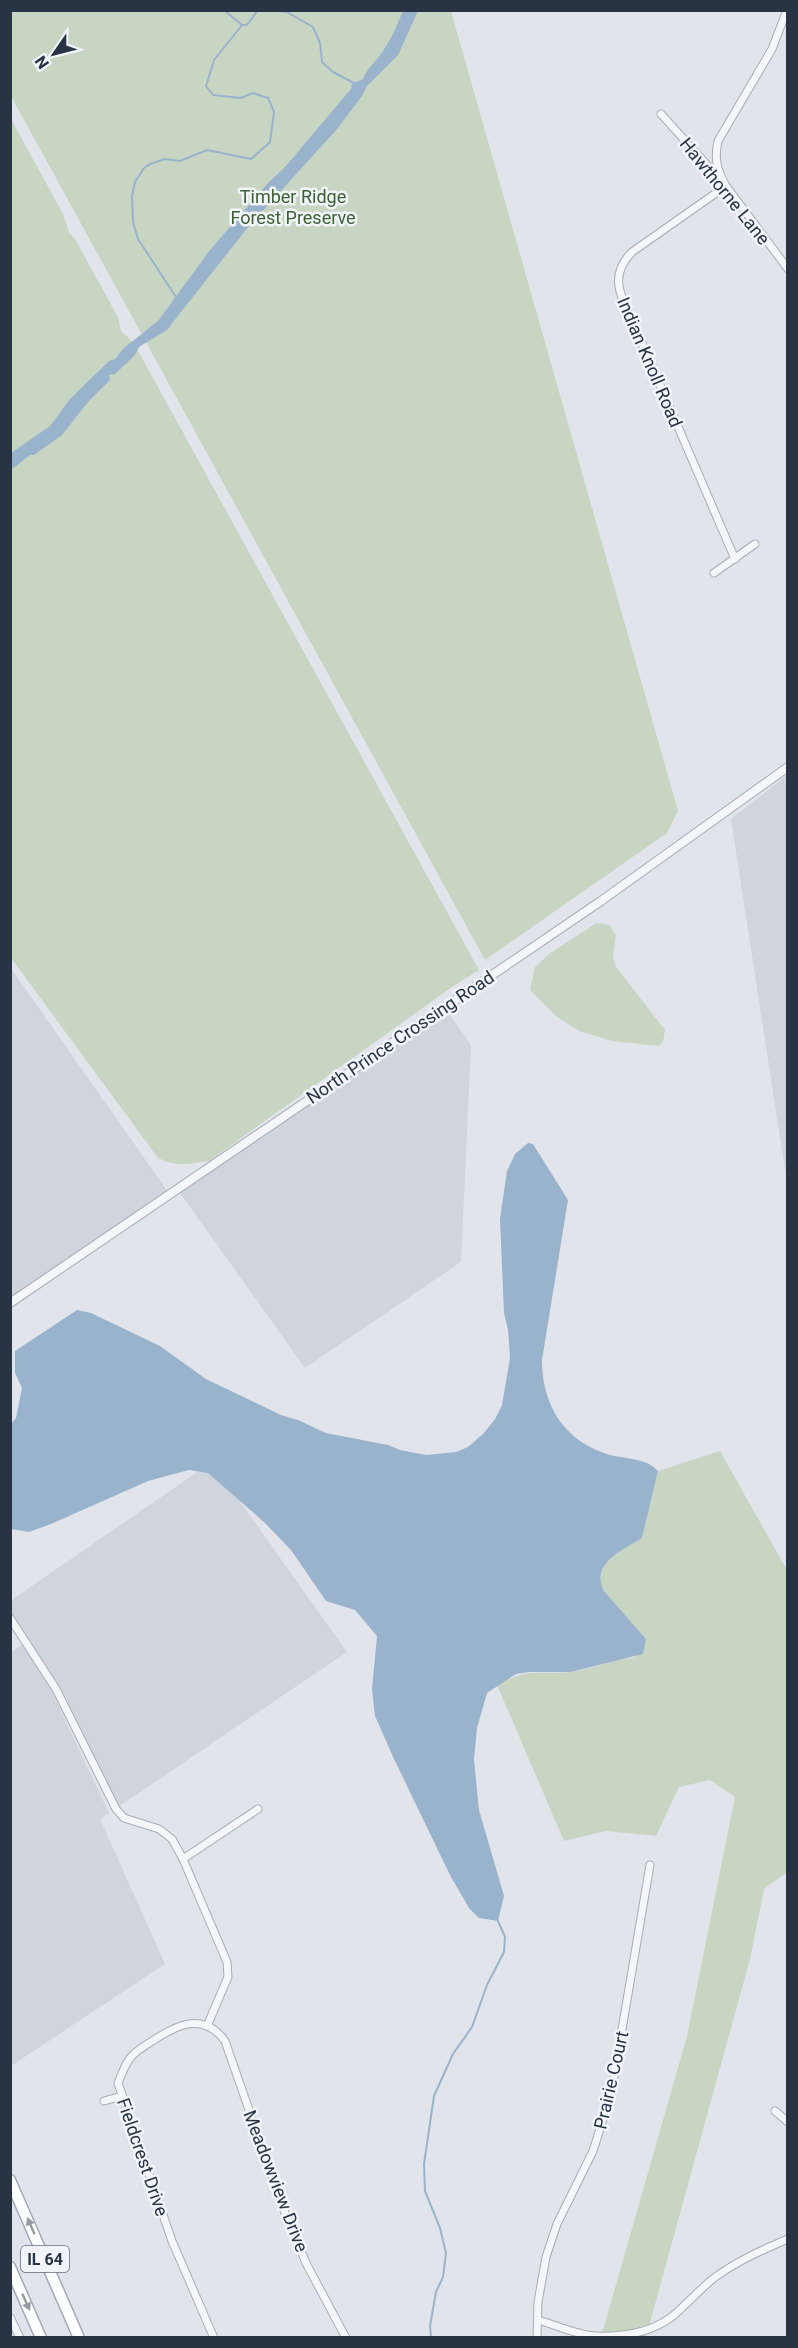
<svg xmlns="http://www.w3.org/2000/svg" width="798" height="2348" font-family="Roboto,sans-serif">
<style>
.built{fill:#cfd4dd}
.green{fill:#c7d5c2}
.water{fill:#9ab3cd}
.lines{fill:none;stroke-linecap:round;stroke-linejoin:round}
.stream{stroke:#9ab3cd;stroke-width:2}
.minor-casing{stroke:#a6acb6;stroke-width:9}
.tertiary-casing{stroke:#a6acb6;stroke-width:10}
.primary-casing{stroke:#a0a9b8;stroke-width:13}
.minor{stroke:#f4f6f9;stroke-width:7}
.tertiary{stroke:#f4f6f9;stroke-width:8}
.primary{stroke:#fff;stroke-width:10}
.oneway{fill:#9499a2}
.labels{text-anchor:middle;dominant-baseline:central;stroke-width:5;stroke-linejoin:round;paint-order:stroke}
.shield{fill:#f1f4f8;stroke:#646d7a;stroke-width:1.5}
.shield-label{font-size:16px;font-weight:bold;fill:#283344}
.street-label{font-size:18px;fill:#283344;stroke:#f1f4f8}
.park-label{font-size:18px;fill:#3d6134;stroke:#f1f4f8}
</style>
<rect width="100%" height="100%" fill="#e1e5eb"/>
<g class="built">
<polygon points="787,775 787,1183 731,819"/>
<polygon points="10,967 168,1192 10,1299"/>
<polygon points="446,1009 471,1045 461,1262 305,1368 180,1193"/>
<polygon points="212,1462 347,1652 118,1807 61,1688 11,1612 10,1601"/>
<polygon points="22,1645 50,1688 109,1813 100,1819 165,1964 11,2066 10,1653"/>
</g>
<g class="green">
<polygon points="10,11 451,11 678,811 667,833 485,960 11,96"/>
<path d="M10,117L63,214L69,232L75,239L119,319C120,337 125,331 132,342L112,361L121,366L135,355L137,349L479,970L452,987L209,1161C189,1164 176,1167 158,1158L11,958Z"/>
<polygon points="597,923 609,925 616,935 613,957 616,967 665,1030 663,1042 659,1046 612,1041 579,1031 556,1016 530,990 535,967 550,953"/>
<path d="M720,1451L787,1570V1872L764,1889L750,1959L646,2337H601L687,2036L735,1797L710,1780L679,1787L656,1836L606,1831L564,1841L497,1685C529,1667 537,1675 570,1672C592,1670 612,1659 634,1658L646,1639L604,1591C590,1563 622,1551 642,1538L658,1471Z"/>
</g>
<g class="water">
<path d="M403,11H418L398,55L367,86L362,96L337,129L249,226L177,317L167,330L139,347L135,355L115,374L109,375L110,380L88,402L62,435L34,455H30L11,470V453L50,426L70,399L109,361L115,359L124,348L158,321L210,250L268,183L285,167L351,89L352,84L363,79C367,68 376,62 383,51C392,38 397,25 403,11Z"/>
<path d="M528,1143L533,1144L568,1200L542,1360C542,1406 565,1442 610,1455C626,1459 647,1458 658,1471L642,1538C622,1551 590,1563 604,1591L646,1639L643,1654L571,1672H529L516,1674L487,1693L477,1728L474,1759L479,1810L504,1896L498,1921L479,1918L469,1908L451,1877L394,1759L375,1716L372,1689L377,1636L355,1610L326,1601L291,1550L265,1523L208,1473L189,1470L148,1481L51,1524L29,1532L11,1529L10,1425L16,1418L22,1388L15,1373V1351L77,1310L91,1313L160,1346L206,1379L281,1415L298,1420L326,1433L388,1445L400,1450L426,1455L456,1452L468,1447L484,1433L495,1419L502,1405L510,1358L508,1330L504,1313L500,1219L507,1171L515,1154Z"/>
</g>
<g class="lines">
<g class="stream">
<polyline points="224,10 242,25 247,25 258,10"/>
<polyline points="266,10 287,12 313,27 320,43 322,62 333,72 354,83"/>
<polyline points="176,297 138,239 133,222 132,196 135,182 144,168 150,164 165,159 180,161 207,150 251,159 270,142 274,112 268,98 253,93 241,98 213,95 206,86 214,60 242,25"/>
<polyline points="431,2338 430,2326 436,2292 443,2277 446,2253 440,2228 425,2191 424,2164 434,2096 453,2054 472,2027 487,1985 504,1952 505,1937 498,1921"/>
</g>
<defs>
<g id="minor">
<polyline points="661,114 726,186 788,269"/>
<path d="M735,559L622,297C615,280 619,265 632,252L726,186C717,170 714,159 718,141L772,49L787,10"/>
<polyline points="714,573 755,544"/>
<polyline points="10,1618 56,1689 116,1809 124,1818 159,1829 172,1839 183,1859 227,1962 228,1977 207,2026"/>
<polyline points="183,1859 258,1809"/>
<polyline points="104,2101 122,2096"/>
<polyline points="775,2111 788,2122"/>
<polyline points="10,2317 20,2338"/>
<path d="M538,2320C556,2325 577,2335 596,2336C623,2337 652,2333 674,2315C688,2303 700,2289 714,2278C737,2261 762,2250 788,2239"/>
<path d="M214,2338L172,2241L118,2083C122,2074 125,2064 131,2057C137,2050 146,2045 154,2040C178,2024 204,2012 225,2041L286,2216L307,2265L346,2338"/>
<polyline points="537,2338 538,2302 546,2257 557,2224 593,2151 611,2094 650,1865"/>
</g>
<polyline id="tertiary" points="10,1303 601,901 788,767"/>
<g id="primary">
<polyline points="10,2180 79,2338"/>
<polyline points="10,2267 41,2338"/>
</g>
</defs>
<use href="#minor" class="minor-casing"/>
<use href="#tertiary" class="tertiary-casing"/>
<use href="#primary" class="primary-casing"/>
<use href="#minor" class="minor"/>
<use href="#tertiary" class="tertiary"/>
<use href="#primary" class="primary"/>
</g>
<defs><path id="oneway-solid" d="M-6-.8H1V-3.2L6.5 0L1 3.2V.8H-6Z" transform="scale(1.5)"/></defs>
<g class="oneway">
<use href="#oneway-solid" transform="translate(31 2226) rotate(-114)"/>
<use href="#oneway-solid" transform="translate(26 2302) rotate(66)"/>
</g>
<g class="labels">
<rect class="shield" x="21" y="2246" width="48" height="26" rx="4.5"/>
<g class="shield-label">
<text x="45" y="2259">IL 64</text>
</g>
<g class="street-label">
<text transform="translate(725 191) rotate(51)">Hawthorne Lane</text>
<text transform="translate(650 362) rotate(67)">Indian Knoll Road</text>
<text transform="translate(400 1037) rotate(-34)">North Prince Crossing Road</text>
<text transform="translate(611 2080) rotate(-77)">Prairie Court</text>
<text transform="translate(143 2157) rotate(71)">Fieldcrest Drive</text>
<text transform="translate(276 2181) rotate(69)">Meadowview Drive</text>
</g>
<g class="park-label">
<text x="293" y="196">Timber Ridge<tspan x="293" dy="21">Forest Preserve</tspan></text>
</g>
</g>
<rect width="798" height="2348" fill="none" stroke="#283344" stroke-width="24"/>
<g transform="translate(54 54) rotate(235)" stroke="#f1f4f8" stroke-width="4.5" paint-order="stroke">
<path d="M0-4.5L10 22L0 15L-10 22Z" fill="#283344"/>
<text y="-9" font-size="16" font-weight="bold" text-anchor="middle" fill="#283344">N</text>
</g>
</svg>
